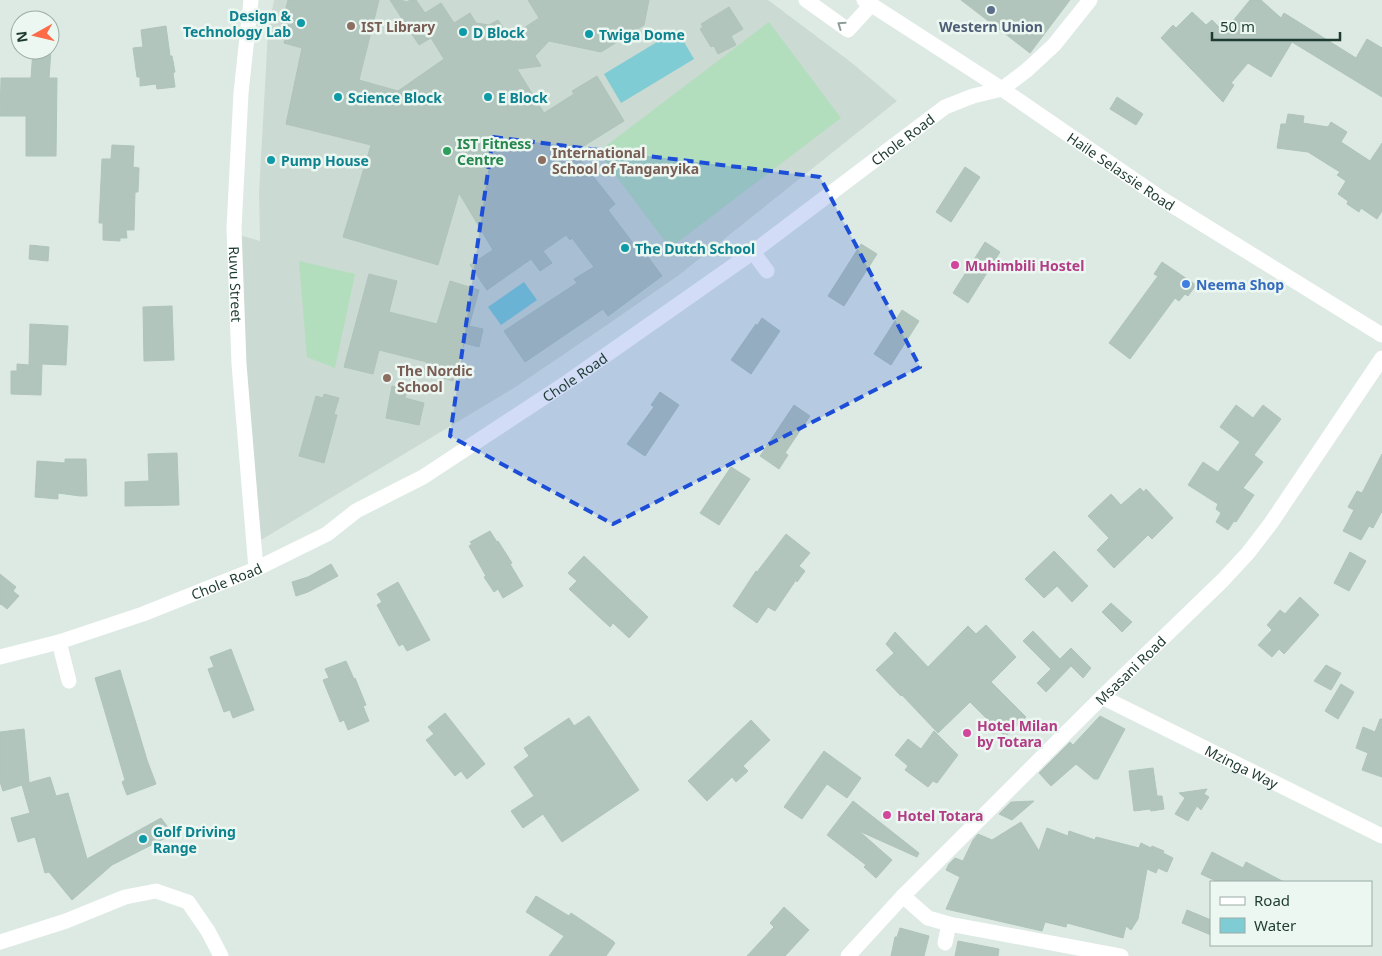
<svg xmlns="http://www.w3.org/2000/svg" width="1382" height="956" font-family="'Noto Sans',sans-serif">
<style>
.built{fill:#cbdad2}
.garden{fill:#b3debd}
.water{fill:#7fccd5}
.building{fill:#b2c5bc;stroke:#afc4ba}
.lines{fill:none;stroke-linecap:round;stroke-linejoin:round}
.minor{stroke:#fff;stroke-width:15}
.oneway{stroke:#8e9d98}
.marked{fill:#1d4ed8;fill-opacity:0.2;stroke:#1d4ed8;stroke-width:4;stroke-dasharray:10 6;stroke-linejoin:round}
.service-dot{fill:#5c6f8a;stroke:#edf7f2;stroke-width:2}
.culture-dot{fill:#0f9aa8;stroke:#edf7f2;stroke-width:2}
.education-dot{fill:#8d6e63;stroke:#edf7f2;stroke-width:2}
.leisure-dot{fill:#2e9e5b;stroke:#edf7f2;stroke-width:2}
.hotel-dot{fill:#d1479c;stroke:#edf7f2;stroke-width:2}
.shop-dot{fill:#3f7fe0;stroke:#edf7f2;stroke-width:2}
.labels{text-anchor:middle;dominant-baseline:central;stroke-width:5;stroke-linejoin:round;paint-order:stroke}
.culture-label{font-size:14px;font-weight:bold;fill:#0d838f;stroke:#edf7f2;text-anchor:start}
.education-label{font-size:14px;font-weight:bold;fill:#785e54;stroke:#edf7f2;text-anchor:start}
.service-label{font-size:14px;font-weight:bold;fill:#4e5e75;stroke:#edf7f2}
.street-label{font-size:14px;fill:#1d3b31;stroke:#edf7f2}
.leisure-label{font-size:14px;font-weight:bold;fill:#27864d;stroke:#edf7f2;text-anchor:start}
.hotel-label{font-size:14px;font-weight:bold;fill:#b23c85;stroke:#edf7f2;text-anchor:start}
.shop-label{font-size:14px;font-weight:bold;fill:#366cbe;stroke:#edf7f2;text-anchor:start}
</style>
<rect width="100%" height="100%" fill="#ddeae4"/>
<polygon class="built" points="274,0 768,0 852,63 897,101 679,275 601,329 517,386 261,540 247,391 239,235 260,241 259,193 268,32"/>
<g class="garden">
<polygon points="769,22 841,118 670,248 598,152"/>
<polygon points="299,261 355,274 335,368 307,357"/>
</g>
<g class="water">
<polygon points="677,30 694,59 621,103 604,74"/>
<polygon points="524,282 537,300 501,325 488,307"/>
</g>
<g class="building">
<polygon points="288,0 379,0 359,80 398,91 444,59 431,38 419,45 390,0 400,0 407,2 410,0 416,0 425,13 441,3 454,23 470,13 476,23 489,25 498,20 504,29 518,32 539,18 528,0 649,0 644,25 601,52 549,41 535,56 541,66 517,69 544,113 574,94 572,91 597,76 624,121 574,152 615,204 608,210 645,259 648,257 662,276 608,316 603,309 525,362 504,331 577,283 574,279 594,267 572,238 570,240 566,235 543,251 552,263 540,271 531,259 487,290 470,265 493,250 459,193 438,265 343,237 371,145 286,124 302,48 284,43 285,40 278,38"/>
<polygon points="961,0 1070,0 1030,53"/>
<polygon points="1250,0 1261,0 1281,18 1284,13 1356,58 1367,39 1382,48 1382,97 1292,42 1271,77 1248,63 1231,83 1234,85 1223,102 1161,38 1173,25 1176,28 1192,12 1206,25 1212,20 1224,32"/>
<polygon points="729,7 743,29 731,36 736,45 718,54 714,46 711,47 700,29 703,27 701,24"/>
<polygon points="166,26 170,56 172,56 175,72 173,73 175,87 157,89 156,84 140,86 140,77 137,77 133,48 143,47 141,30"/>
<polygon points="33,50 51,50 49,78 57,78 56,156 26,156 26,116 0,116 1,78 31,78"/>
<polygon points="1117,97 1143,114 1136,125 1110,109"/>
<polygon points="1288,114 1304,116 1303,123 1328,127 1331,122 1347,132 1341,142 1370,161 1382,143 1382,211 1377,219 1361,208 1359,212 1347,204 1348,201 1338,194 1346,181 1337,175 1340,172 1308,152 1277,148 1281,124 1286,124"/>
<polygon points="112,145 134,146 133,167 139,168 138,192 135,192 134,230 126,230 127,238 120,238 120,241 103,240 103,223 99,223 102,159 111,159"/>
<polygon points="965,167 980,177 951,222 936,212"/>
<polygon points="985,242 1000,252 968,303 953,293"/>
<polygon points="861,244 877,254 844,306 828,296"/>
<polygon points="30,245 49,247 48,261 29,259"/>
<polygon points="1162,262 1196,285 1188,296 1185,294 1179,301 1175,298 1130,359 1109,343 1158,276 1154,274"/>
<polygon points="369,274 397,281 389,312 437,324 450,281 479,290 469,326 483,329 479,347 464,343 453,381 424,372 427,362 379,350 373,374 344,367"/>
<polygon points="172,306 174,360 144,361 143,307"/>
<polygon points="902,310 919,321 891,365 874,354"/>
<polygon points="762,318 780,331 751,374 731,360 756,324 757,326"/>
<polygon points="30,324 68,326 66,365 42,364 41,395 11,394 11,371 17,371 17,364 29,365"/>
<polygon points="392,386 407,390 405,398 424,403 419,425 386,418"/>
<polygon points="660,392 679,405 645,456 627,444 654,407 651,405"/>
<polygon points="324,394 339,398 334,414 337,415 324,463 299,456 316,396 323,398"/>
<polygon points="794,405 810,416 785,453 788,455 779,469 760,456"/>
<polygon points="1236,405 1253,418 1263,405 1281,419 1254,455 1263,462 1243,488 1254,495 1236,522 1234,521 1228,530 1216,522 1221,513 1216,509 1218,504 1188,485 1203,462 1218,472 1240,442 1220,427"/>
<polygon points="177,453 179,505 125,506 125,482 149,481 148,454"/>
<polygon points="1382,454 1382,511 1373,528 1369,526 1361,540 1343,531 1354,510 1348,507 1357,491 1362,493"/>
<polygon points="65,459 86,459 87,496 80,496 58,493 58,499 35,497 37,461 65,463"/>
<polygon points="731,467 750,479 719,525 700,513"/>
<polygon points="1140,488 1144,492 1146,489 1173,518 1152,539 1148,535 1114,568 1097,550 1109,538 1088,516 1111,494 1121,505"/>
<polygon points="490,531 497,542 498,541 512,563 510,564 523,586 503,598 498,589 494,592 484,577 486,576 469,546 472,544 470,542"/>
<polygon points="786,534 810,553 799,566 805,571 797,582 796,580 775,611 768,607 757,623 733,606 756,571 757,572"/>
<polygon points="1054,551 1088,586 1072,602 1057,586 1044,598 1025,579"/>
<polygon points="1350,552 1366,561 1349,591 1334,583"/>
<polygon points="584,556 648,617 629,638 613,623 610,627 569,589 577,581 568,573"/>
<polygon points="331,564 338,576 308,592 296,596 292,582 308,577"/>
<polygon points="0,574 16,587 13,591 19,596 7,609 1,604 0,605"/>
<polygon points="398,582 430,640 407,651 403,644 399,646 377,605 382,602 377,594"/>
<polygon points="1300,597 1319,615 1284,654 1279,649 1272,657 1258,645 1272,630 1267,625 1280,610 1285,614"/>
<polygon points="1111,603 1132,622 1122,632 1102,612"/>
<polygon points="986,625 1016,657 991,682 1026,717 1005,737 970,702 938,733 902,695 901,696 876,670 894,653 886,644 895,632 928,667 968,626 976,634"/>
<polygon points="1033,631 1060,659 1071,648 1091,668 1083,678 1071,666 1046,692 1037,683 1051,669 1023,641"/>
<polygon points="231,649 254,710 233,718 230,710 224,712 208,669 214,667 210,657"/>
<polygon points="346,661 354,679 355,678 366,705 363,706 369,721 348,730 344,720 340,722 323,680 329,678 325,669"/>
<polygon points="1326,665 1341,673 1331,690 1314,681"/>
<polygon points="120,670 147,760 156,784 127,795 122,782 125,780 95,678"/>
<polygon points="1341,684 1354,692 1338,719 1325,711"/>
<polygon points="445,713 485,764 467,779 461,771 455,776 426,740 434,734 428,727"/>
<polygon points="589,716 639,790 562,842 543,814 523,828 511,811 534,796 514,767 529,756 524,748 569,718 574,726"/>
<polygon points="1100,716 1125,729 1098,779 1094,779 1076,764 1051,786 1039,773 1070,742 1073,745"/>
<polygon points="1380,719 1382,719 1382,777 1362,770 1368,753 1356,748 1363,727 1375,732"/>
<polygon points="751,720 770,740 743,766 748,771 736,782 732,777 707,801 688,781"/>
<polygon points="24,729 29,782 25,784 50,777 56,796 68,793 87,859 161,818 173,834 112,865 72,900 49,872 45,873 35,837 18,842 11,818 30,813 22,785 3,791 0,782 0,732"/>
<polygon points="934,731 958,755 937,783 933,781 928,787 905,770 908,766 895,755 908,739 921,749"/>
<polygon points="824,751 861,778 847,798 827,784 802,819 784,807"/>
<polygon points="1153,768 1157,796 1162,796 1164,809 1151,811 1150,809 1134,811 1129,771"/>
<polygon points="1207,789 1204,794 1209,797 1201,810 1197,806 1188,821 1175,814 1185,798 1179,793"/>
<polygon points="853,801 919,853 917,857 859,831 892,860 876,878 864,867 866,865 827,835"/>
<polygon points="1034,801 1012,820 999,814 1011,802"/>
<polygon points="1021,822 1039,851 1047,828 1068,836 1069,831 1095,840 1096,837 1139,848 1141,843 1151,848 1152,846 1164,851 1163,853 1173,858 1167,872 1158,868 1156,873 1147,869 1138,919 1131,930 1126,926 1123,938 1067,923 1066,927 1045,922 1042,931 946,909 960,877 946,870 949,864 955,858 963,861 973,840 978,834 992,840"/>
<polygon points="1212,852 1243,868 1246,862 1284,882 1218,882 1201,874"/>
<polygon points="536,896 569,916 571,913 613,941 615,943 606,956 549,956 564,936 526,912"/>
<polygon points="784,907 809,930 785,956 747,956 774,927 770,923"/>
<polygon points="1187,910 1211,920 1211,935 1182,923"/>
<polygon points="900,928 929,936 924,956 891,956 895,937 897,937"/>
<polygon points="958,941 999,949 998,956 955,956"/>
</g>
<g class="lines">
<g class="minor">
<path id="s1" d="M251,0L241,93L234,228L239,364L256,569"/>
<polyline points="806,0 848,30 871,5"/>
<path id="s2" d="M864,0L1002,89L1162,199L1382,335"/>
<polyline points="753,252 767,271"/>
<polyline points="59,642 69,681"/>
<path id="s3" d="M0,657L59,642L143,614L256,569L327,534L356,511L423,477L569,381L753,252L945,107L973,96L1002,89L1027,70L1054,45L1090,0"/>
<path id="s4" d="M1102,697L1382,836"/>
<polyline points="903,896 928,918 949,924 1121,956"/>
<polyline points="0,942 66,921 125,897 156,891 188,902 208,931 221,956"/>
<polyline points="945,943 949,924"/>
<path id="s5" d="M848,956L903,896L1102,697L1223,580L1248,553L1271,523L1382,358"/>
</g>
</g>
<defs><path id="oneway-chevron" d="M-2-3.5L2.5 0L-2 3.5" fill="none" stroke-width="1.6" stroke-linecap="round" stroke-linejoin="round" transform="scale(1.25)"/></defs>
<use class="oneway" href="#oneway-chevron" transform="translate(841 25) rotate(-145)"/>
<path class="marked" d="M493,137L820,177L920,367L613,524L450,436Z"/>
<circle class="service-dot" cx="991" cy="10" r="5"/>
<g class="culture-dot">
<circle cx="301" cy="23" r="5"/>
<circle cx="463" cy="32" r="5"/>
<circle cx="589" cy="34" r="5"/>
<circle cx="338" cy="97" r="5"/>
<circle cx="488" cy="97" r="5"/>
<circle cx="271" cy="160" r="5"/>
<circle cx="625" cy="248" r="5"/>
<circle cx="143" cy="839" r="5"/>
</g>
<g class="education-dot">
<circle cx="351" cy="26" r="5"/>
<circle cx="542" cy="160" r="5"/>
<circle cx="387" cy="378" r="5"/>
</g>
<circle class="leisure-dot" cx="447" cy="151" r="5"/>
<g class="hotel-dot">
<circle cx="955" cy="265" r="5"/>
<circle cx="967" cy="733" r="5"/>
<circle cx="887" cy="815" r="5"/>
</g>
<circle class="shop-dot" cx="1186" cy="284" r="5"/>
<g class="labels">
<g class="culture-label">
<text x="291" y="15" text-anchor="end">Design &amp;<tspan x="291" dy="16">Technology Lab</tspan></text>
<text x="473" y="32">D Block</text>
<text x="599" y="34">Twiga Dome</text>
<text x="348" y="97">Science Block</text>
<text x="498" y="97">E Block</text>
<text x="281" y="160">Pump House</text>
<text x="635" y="248">The Dutch School</text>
<text x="153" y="831">Golf Driving<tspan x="153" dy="16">Range</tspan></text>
</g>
<g class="education-label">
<text x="361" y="26">IST Library</text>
<text x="552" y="152">International<tspan x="552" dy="16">School of Tanganyika</tspan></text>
<text x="397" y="370">The Nordic<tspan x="397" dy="16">School</tspan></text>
</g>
<g class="service-label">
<text x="991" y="26">Western Union</text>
</g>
<g class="street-label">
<text stroke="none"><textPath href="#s3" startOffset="1049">Chole Road</textPath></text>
<text stroke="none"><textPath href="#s2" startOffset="309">Haile Selassie Road</textPath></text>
<text stroke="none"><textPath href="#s1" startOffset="285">Ruvu Street</textPath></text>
<text stroke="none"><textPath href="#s3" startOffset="644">Chole Road</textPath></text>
<text stroke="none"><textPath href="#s3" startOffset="239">Chole Road</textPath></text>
<text stroke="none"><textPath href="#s5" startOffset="402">Msasani Road</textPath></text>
<text stroke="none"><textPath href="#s4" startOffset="156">Mzinga Way</textPath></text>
</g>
<g class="leisure-label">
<text x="457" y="143">IST Fitness<tspan x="457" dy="16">Centre</tspan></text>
</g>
<g class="hotel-label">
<text x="965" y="265">Muhimbili Hostel</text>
<text x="977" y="725">Hotel Milan<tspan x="977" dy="16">by Totara</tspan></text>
<text x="897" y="815">Hotel Totara</text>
</g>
<g class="shop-label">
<text x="1196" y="284">Neema Shop</text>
</g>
</g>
<rect x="1210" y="881" width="162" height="65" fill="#edf7f2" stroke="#9aaca5"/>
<rect x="1220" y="897" width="25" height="8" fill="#ffffff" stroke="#9aaca5"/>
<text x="1254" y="906" font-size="15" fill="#1d3b31">Road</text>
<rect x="1220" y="918" width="25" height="15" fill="#7fccd5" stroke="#9aaca5"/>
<text x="1254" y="931" font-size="15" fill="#1d3b31">Water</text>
<g transform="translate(35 35) rotate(262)"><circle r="24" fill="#edf7f2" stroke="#9aaca5"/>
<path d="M0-4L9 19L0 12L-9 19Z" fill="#fd6b48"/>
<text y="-8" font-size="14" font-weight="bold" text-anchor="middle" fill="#1d3b31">N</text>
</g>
<path d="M1212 32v8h128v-8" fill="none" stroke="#1d3b31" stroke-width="2.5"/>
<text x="1220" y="32" font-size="15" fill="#1d3b31" stroke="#edf7f2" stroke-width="4" paint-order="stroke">50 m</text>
</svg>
